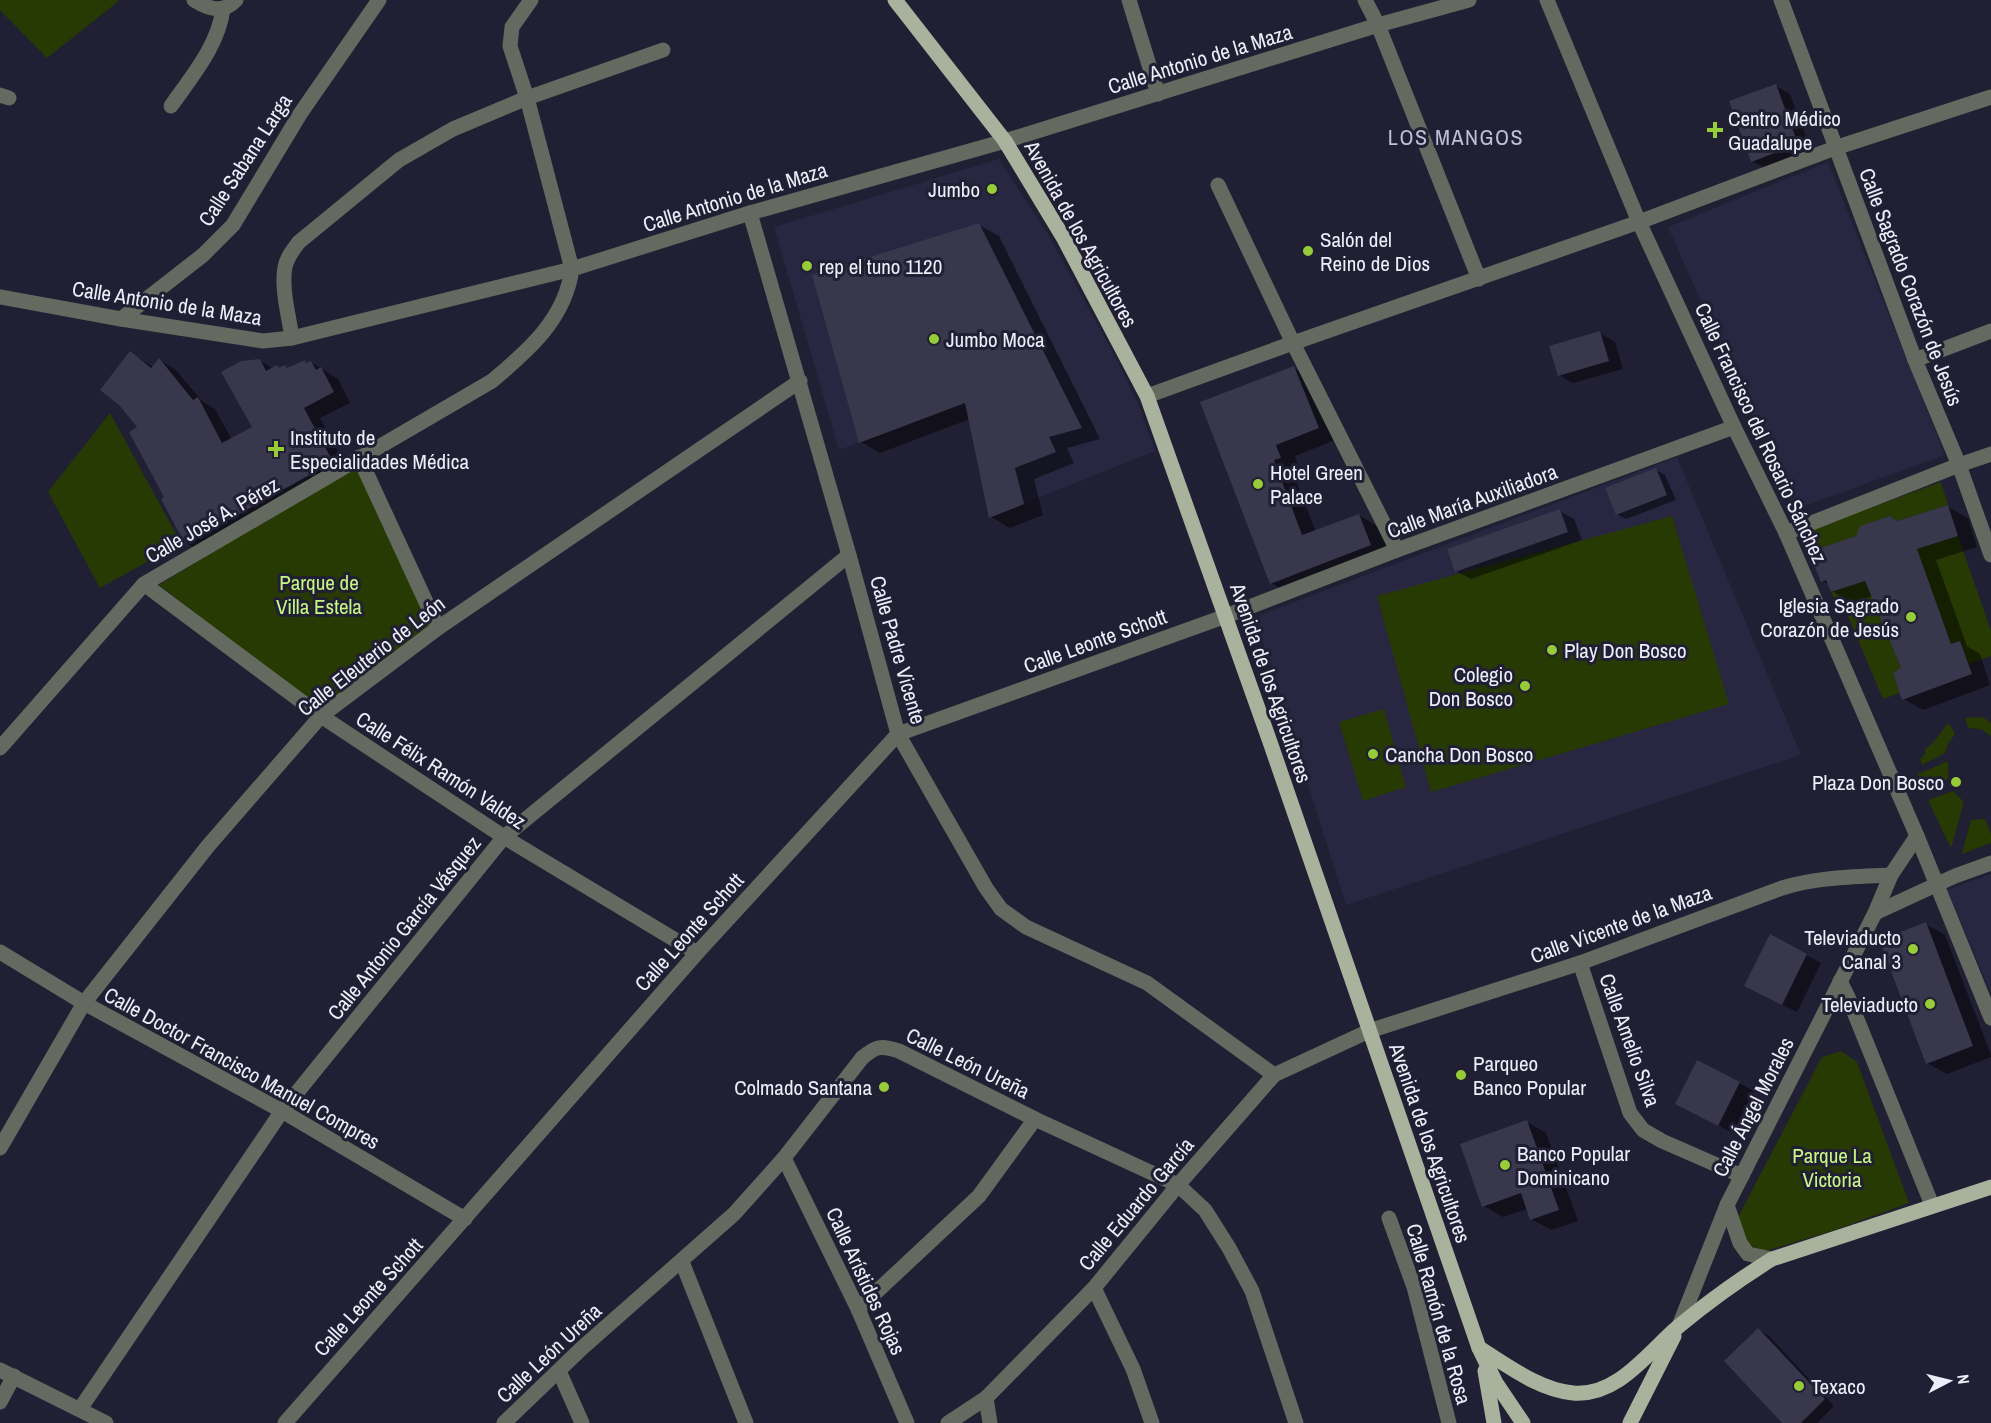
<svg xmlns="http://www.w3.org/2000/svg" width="1991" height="1423" font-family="'Archivo Narrow',sans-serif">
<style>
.built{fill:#282640}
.green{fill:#273a03}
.shadow{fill:#0007}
.building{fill:#38374c}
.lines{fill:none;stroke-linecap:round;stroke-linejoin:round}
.minor{stroke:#656a60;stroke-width:15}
.primary{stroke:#a9b29d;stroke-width:15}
.poi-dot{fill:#97cc39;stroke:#211f33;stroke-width:2}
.labels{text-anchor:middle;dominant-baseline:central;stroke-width:6;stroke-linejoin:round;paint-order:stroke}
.street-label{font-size:21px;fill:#eeeefb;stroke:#211f33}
.poi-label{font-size:21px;fill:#eeeefb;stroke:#211f33;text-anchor:start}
.park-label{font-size:21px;fill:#c7f684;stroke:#211f33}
.neighbourhood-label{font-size:22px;letter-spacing:1.5px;fill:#c0bfd9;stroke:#211f33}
</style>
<rect width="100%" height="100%" fill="#211f33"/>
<g class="built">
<polygon points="999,159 1049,236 1116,358 1139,406 1155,451 989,518 965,403 839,450 774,227"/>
<polygon points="1828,162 1945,455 1793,510 1668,227"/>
<polygon points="1677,457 1801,755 1346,905 1255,617"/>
<polygon points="1991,874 1991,993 1947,890"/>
</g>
<g class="green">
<polygon points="0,0 120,0 47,58 0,10"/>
<polygon points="110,413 181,543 100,588 48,492"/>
<polygon points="356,465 438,628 321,710 159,585"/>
<polygon points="1941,482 1948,505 1897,521 1890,516 1861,526 1856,536 1815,550 1807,531"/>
<polygon points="1672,516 1729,704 1431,792 1377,596"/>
<polygon points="1958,536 1991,631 1991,656 1969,664 1960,641 1951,644 1917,549"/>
<polygon points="1865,581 1901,668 1893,673 1900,693 1883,699 1845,609 1839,610 1831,592"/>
<polygon points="1384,709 1406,787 1363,801 1339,722"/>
<polygon points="1976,717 1984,718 1991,723 1991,736 1981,729 1968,728 1965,718"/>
<path d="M1949,723L1955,734L1948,744L1945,753L1922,765L1920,759L1925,754V749C1937,742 1939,731 1949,723Z"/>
<polygon points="1948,761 1948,779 1924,790 1918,774"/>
<polygon points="1953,791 1964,802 1951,848 1928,800"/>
<polygon points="1985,819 1991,834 1991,843 1962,854 1971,820"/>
<polygon points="1841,1051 1857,1062 1909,1203 1835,1230 1759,1253 1744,1238 1738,1217 1822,1057"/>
</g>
<g class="shadow">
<polygon points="1776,86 1790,94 1812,153 1767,169 1752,161"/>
<polygon points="979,225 999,236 1100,439 1067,448 1074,463 1034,479 1043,515 1010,528 991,517 970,419 880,453 861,442"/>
<polygon points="1600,333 1615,342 1623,369 1573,383 1559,375"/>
<polygon points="130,353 153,367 159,360 176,370 202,401 215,409 232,440 254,428 259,360 273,369 277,367 281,369 285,366 289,369 305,361 309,364 311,362 338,379 350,403 320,418 350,473 204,553 186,543 166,498 139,428"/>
<polygon points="1294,368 1313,379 1338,439 1295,456 1299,469 1292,471 1316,532 1359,515 1378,527 1390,556 1290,594 1271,583 1202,403"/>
<polygon points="1656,470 1665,475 1676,500 1626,519 1617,514"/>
<polygon points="1948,507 1968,518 1977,547 1936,560 1967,646 1980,654 1990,685 1923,710 1904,699 1903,668 1873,596 1852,603 1832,591 1830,585 1822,581 1899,522"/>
<polygon points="1559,511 1574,519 1582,540 1471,579 1456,571"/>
<polygon points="1925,924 1945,935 1991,1055 1991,1057 1947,1074 1927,1063 1902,941"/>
<polygon points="1770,936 1821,963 1797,1012 1760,994"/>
<polygon points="1739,1083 1754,1091 1733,1133 1691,1111"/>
<polygon points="1527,1122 1546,1133 1578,1221 1551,1230 1531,1219 1527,1209 1503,1217 1484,1206"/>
<polygon points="1758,1330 1769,1336 1834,1406 1817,1423 1784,1423"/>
</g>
<g class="building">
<polygon points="1776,84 1798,144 1751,162 1729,101"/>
<polygon points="979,223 1082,428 1049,437 1056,452 1015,468 1024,504 989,518 965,403 859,443 812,275"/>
<polygon points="1600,331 1609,361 1558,376 1549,346"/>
<polygon points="130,351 151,368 159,358 193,400 198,397 222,443 252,427 221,372 241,361 260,359 266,371 277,365 279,368 285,365 287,368 305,360 306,363 311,361 316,370 321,367 334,392 304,408 333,462 185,544 161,499 164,497 129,432 137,427 120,406 100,390"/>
<polygon points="1294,366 1319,428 1276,445 1281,458 1274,460 1302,535 1359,514 1371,545 1270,584 1200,402"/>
<polygon points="1656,468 1667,495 1616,515 1605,488"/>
<polygon points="1948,505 1958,536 1917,549 1951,644 1960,641 1972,674 1902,700 1893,673 1901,668 1865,581 1831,592 1826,580 1821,582 1809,552 1856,536 1860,526 1890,516 1897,521"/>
<polygon points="1560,509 1568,532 1455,572 1447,549"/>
<polygon points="1926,922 1973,1046 1926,1064 1882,947 1901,940 1898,933"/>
<polygon points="1770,934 1807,954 1782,1005 1744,986"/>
<polygon points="1697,1060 1740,1082 1718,1126 1675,1104"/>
<polygon points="1527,1120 1559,1210 1530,1220 1521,1193 1482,1207 1460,1144"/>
<polygon points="1758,1328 1825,1399 1801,1423 1782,1423 1724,1361"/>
</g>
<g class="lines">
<g class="minor">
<path d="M194,0C208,9 223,14 236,0"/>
<polyline points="1129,0 1158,94"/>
<polyline points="1365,0 1378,25 1479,279"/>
<polyline points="1547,0 1639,222 1734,427 1786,533 1917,836 1991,1018"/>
<polyline points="1781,0 1915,360 1959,465 1991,555"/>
<polyline points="0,95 9,98"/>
<path d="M171,106C192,76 218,46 223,9"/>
<polyline points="1218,185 1293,343 1397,550"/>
<polyline points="750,213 849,555 898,734 986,888 1001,909 1026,927 1147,983 1274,1075"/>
<polyline points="0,297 121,319 263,341 292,338 572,269 750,213 1005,141 1378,25 1469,0"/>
<polyline points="121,319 203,255 233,225 300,114 379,0"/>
<path d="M292,338C289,316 281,289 285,267C287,257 293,250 299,242L399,160L453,129L527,98L663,50"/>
<polyline points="1915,360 1991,331"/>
<polyline points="1147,396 1293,343 1639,222 1835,148 1991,97"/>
<polyline points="359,457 438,628"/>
<polyline points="1786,533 1959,465 1991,454"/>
<polyline points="144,584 321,716 504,837 697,953"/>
<path d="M0,748L144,584L492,381C529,350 565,319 572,269L527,98L510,46L512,27L531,0"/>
<polyline points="1875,913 1955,876 1991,863"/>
<polyline points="0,952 84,1003 282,1111 465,1219"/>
<polyline points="1580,963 1630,1113 1643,1130 1662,1141 1742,1176"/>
<polyline points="1840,981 1848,997 1932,1205"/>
<polyline points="0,1148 84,1003 208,846 321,716 438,628 800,381"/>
<polyline points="784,1158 858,1309 907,1423"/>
<polyline points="1727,1205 1740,1243 1748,1254 1772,1259"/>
<polyline points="1389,1218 1414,1287 1449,1423"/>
<polyline points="682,1262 746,1423"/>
<polyline points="1094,1288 1133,1369 1152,1423"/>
<polyline points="858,1309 979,1196 1035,1119"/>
<polyline points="1679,1326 1727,1205 1875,913 1891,875 1917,836"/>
<polyline points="0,1370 106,1423"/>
<polyline points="559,1371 582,1423"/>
<polyline points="986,1398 990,1423"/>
<polyline points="0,1402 14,1376"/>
<polyline points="80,1409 282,1111 504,837 849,555"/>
<polyline points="285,1423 697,953 898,734 1226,616 1397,550 1734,427"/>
<path d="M504,1423L582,1348L734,1214L784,1158L862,1058C876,1046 881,1045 899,1051L1035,1119L1178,1185L1205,1210L1229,1248L1252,1291L1296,1423"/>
<path d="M948,1423L986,1398L1094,1288L1178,1185L1274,1075L1369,1031L1580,963L1782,888C1818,877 1853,877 1891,875"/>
</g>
<g class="primary">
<polyline points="895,0 1005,141 1063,237 1147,396 1270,742 1479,1348 1496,1383 1523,1423"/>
<path d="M1479,1348C1507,1365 1539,1390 1573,1393C1618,1397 1649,1351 1679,1326C1708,1302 1740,1279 1772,1259L1991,1187"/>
<polyline points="1485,1371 1494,1423"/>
<polyline points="1630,1423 1674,1336"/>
</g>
</g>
<g class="poi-dot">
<path d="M1712 121h6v6h6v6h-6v6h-6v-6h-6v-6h6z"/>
<circle cx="992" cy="189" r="6"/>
<circle cx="1308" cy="251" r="6"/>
<circle cx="807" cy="266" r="6"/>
<circle cx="934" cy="339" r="6"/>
<path d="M273 440h6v6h6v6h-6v6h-6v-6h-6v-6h6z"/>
<circle cx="1258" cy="484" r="6"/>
<circle cx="1911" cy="617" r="6"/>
<circle cx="1552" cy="650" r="6"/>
<circle cx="1525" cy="686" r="6"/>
<circle cx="1373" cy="754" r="6"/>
<circle cx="1956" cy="782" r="6"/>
<circle cx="1913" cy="949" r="6"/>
<circle cx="1930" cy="1004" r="6"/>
<circle cx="1461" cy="1075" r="6"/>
<circle cx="884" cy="1087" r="6"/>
<circle cx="1505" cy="1165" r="6"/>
<circle cx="1799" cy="1386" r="6"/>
</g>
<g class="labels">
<g class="street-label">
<text transform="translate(1200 59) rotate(-17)">Calle Antonio de la Maza</text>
<text transform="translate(245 160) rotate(-57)">Calle Sabana Larga</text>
<text transform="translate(735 197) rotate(-17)">Calle Antonio de la Maza</text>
<text transform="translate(1081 234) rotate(61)">Avenida de los Agricultores</text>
<text transform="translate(1911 287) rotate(69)">Calle Sagrado Corazón de Jesús</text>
<text transform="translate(167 303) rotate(9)">Calle Antonio de la Maza</text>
<text transform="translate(1761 433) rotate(65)">Calle Francisco del Rosario Sánchez</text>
<text transform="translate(1472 501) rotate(-20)">Calle María Auxiliadora</text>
<text transform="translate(212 520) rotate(-30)">Calle José A. Pérez</text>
<text transform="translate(1095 641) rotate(-20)">Calle Leonte Schott</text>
<text transform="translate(898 650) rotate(74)">Calle Padre Vicente</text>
<text transform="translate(371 656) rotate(-38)">Calle Eleuterio de León</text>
<text transform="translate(1271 683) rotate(71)">Avenida de los Agricultores</text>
<text transform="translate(441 770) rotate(33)">Calle Félix Ramón Valdez</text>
<text transform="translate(1621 924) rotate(-20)">Calle Vicente de la Maza</text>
<text transform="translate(404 928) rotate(-51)">Calle Antonio García Vásquez</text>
<text transform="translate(689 932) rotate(-48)">Calle Leonte Schott</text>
<text transform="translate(1630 1040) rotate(70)">Calle Amelio Silva</text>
<text transform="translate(968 1063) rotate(26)">Calle León Ureña</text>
<text transform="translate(242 1068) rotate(29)">Calle Doctor Francisco Manuel Compres</text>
<text transform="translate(1753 1107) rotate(-63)">Calle Ángel Morales</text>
<text transform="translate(1430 1143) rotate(71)">Avenida de los Agricultores</text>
<text transform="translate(1136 1204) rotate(-50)">Calle Eduardo García</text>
<text transform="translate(866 1281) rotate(65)">Calle Arístides Rojas</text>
<text transform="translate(368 1297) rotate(-48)">Calle Leonte Schott</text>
<text transform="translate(1439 1314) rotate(74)">Calle Ramón de la Rosa</text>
<text transform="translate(549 1353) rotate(-43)">Calle León Ureña</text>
</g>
<g class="poi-label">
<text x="1728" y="118">Centro Médico<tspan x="1728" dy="24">Guadalupe</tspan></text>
<text x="980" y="189" text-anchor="end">Jumbo</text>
<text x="1320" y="239">Salón del<tspan x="1320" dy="24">Reino de Dios</tspan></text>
<text x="819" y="266">rep el tuno 1120</text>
<text x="946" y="339">Jumbo Moca</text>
<text x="290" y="437">Instituto de<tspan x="290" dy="24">Especialidades Médica</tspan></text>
<text x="1270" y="472">Hotel Green<tspan x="1270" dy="24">Palace</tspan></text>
<text x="1899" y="605" text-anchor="end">Iglesia Sagrado<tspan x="1899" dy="24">Corazón de Jesús</tspan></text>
<text x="1564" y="650">Play Don Bosco</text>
<text x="1513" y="674" text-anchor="end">Colegio<tspan x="1513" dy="24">Don Bosco</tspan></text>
<text x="1385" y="754">Cancha Don Bosco</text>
<text x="1944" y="782" text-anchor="end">Plaza Don Bosco</text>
<text x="1901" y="937" text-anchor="end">Televiaducto<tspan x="1901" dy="24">Canal 3</tspan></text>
<text x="1918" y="1004" text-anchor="end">Televiaducto</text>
<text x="1473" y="1063">Parqueo<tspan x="1473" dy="24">Banco Popular</tspan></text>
<text x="872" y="1087" text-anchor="end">Colmado Santana</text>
<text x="1517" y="1153">Banco Popular<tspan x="1517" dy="24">Dominicano</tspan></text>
<text x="1811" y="1386">Texaco</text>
</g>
<g class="park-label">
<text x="319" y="582">Parque de<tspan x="319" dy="24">Villa Estela</tspan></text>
<text x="1832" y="1155">Parque La<tspan x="1832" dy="24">Victoria</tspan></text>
</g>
<g class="neighbourhood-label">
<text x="1456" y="137">LOS MANGOS</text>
</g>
</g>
<g transform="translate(1949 1381) rotate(83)" stroke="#211f33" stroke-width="4.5" paint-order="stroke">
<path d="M0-4.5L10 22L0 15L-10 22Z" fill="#eeeefb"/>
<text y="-9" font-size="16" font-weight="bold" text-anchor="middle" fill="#eeeefb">N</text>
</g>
</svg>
